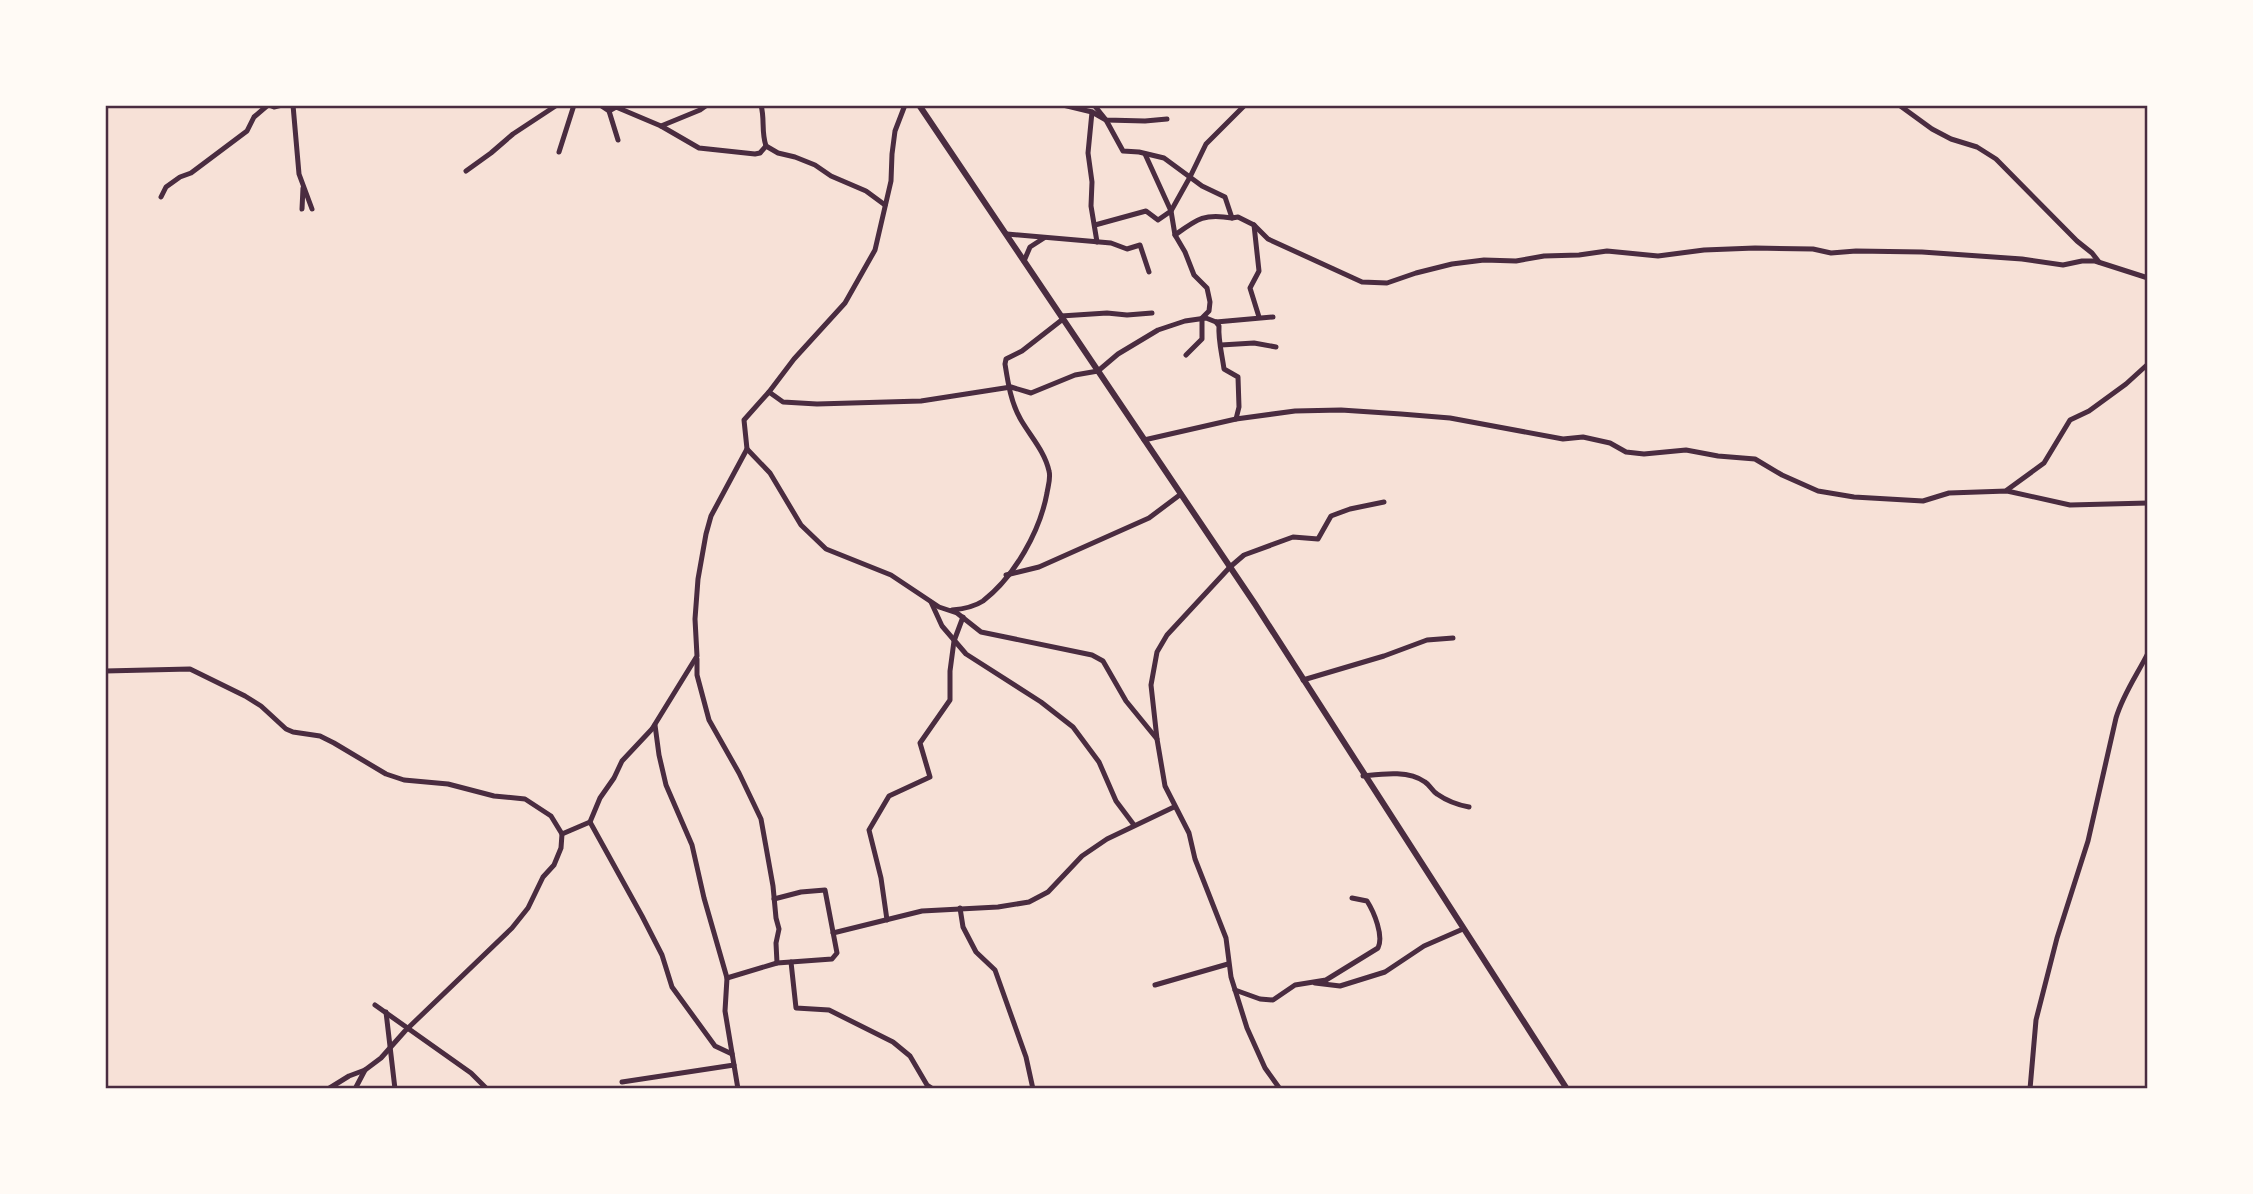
<svg xmlns="http://www.w3.org/2000/svg" width="2253" height="1194" font-family="Helvetica,sans-serif">
<style>
.lines{fill:none;stroke-linecap:round;stroke-linejoin:round}
.minor{stroke:#4a2c40;stroke-width:5}
.tertiary{stroke:#4a2c40;stroke-width:6}
.neatline{fill:none;stroke:#4a2c40;stroke-width:2.5}
</style>
<rect width="100%" height="100%" fill="#f7e1d7"/>
<g class="lines">
<g class="minor">
<polyline points="269,105 274,107 282,105"/>
<polyline points="293,105 299,174 312,209"/>
<polyline points="600,105 609,111 618,140"/>
<path d="M607,105L609,111L616,107L661,126L699,148L755,154L760,153L766,146C761,131 765,120 761,105"/>
<polyline points="1063,105 1092,112 1106,120 1123,151 1139,152 1164,158 1202,186 1225,197 1232,218 1238,217 1254,225 1259,271 1250,288 1259,317"/>
<polyline points="1094,105 1106,120 1145,121 1167,119"/>
<polyline points="1899,105 1932,129 1951,139 1977,147 1996,159 2077,241 2092,253 2099,262"/>
<polyline points="1092,112 1088,153 1092,182 1091,206 1097,242"/>
<polyline points="661,126 700,110 707,105"/>
<polyline points="766,146 778,153 795,157 815,165 831,176 866,191 885,205"/>
<polyline points="559,152 574,105"/>
<polyline points="1145,154 1171,211 1175,235 1185,252 1194,275 1207,288 1210,302 1209,311 1202,318 1202,339 1186,355"/>
<polyline points="466,171 491,153 513,134 557,105"/>
<polyline points="161,197 166,187 180,177 191,173 247,131 254,117 268,105"/>
<polyline points="302,209 303,188"/>
<polyline points="1095,225 1146,211 1158,220 1171,211 1190,177 1206,144 1245,105"/>
<polyline points="1254,225 1268,239 1362,282 1387,283 1416,273 1452,264 1484,260 1516,261 1544,256 1579,255 1607,251 1658,256 1704,250 1755,248 1813,249 1831,253 1856,251 1922,252 2022,259 2063,265 2082,261 2095,261 2148,278"/>
<polyline points="1007,234 1111,243 1127,249 1140,245 1149,272"/>
<path d="M1175,235C1197,219 1204,213 1232,218"/>
<polyline points="1024,261 1030,247 1044,238"/>
<polyline points="1061,316 1107,313 1127,315 1152,313"/>
<path d="M1216,322L1219,326C1218,340 1222,354 1224,369L1238,377L1239,407L1236,419"/>
<polyline points="1221,345 1254,343 1276,347"/>
<polyline points="769,392 794,359 845,303 875,250 891,181 892,154 895,131 905,105"/>
<polyline points="1144,440 1236,419 1295,411 1341,410 1401,414 1450,418 1563,439 1583,437 1610,443 1626,452 1644,454 1686,450 1718,456 1755,459 1782,475 1818,491 1854,497 1923,501 1949,493 2007,491 2070,505 2148,503"/>
<polyline points="747,449 770,473 801,525 826,549 891,575 939,607 957,613 981,632 1092,655 1103,661 1126,701 1157,739 1165,786 1189,833 1195,859 1226,938 1231,977 1247,1028 1265,1068 1280,1089"/>
<polyline points="2007,490 2044,463 2070,420 2089,411 2126,384 2148,364"/>
<polyline points="1006,575 1039,567 1149,518 1181,494"/>
<polyline points="931,602 942,626 966,654 1041,702 1073,727 1099,762 1116,801 1134,825"/>
<path d="M952,610C963,609 974,607 983,601C1015,576 1040,531 1047,493C1048,486 1051,478 1049,471C1045,452 1031,437 1021,420C1011,403 1008,383 1005,364L1006,359L1022,351L1063,319"/>
<polyline points="697,659 697,675 709,720 739,773 761,819 773,886 776,918 779,929 776,943 777,963"/>
<polyline points="105,671 190,669 245,696 261,706 286,729 293,732 320,736 334,743 386,774 404,780 448,784 494,796 525,799 551,816 562,834"/>
<polyline points="1303,680 1384,656 1427,640 1453,638"/>
<polyline points="655,725 659,755 666,785 692,845 704,898 727,978 725,1011 738,1089"/>
<polyline points="1157,739 1151,685 1157,652 1167,635 1230,567 1244,555 1293,537 1318,539 1331,516 1350,509 1384,502"/>
<path d="M1363,776C1382,774 1408,770 1425,782C1430,785 1432,791 1437,794C1447,801 1458,805 1469,807"/>
<polyline points="590,822 642,916 662,955 672,987 715,1046 732,1054"/>
<polyline points="960,908 963,927 976,952 995,970 1026,1057 1033,1089"/>
<polyline points="887,920 881,878 869,830 889,796 930,777 920,743 950,700 950,671 954,641 963,617"/>
<polyline points="833,933 922,911 998,907 1029,902 1048,892 1082,856 1107,839 1174,807"/>
<polyline points="791,962 796,1008 829,1010 893,1042 910,1056 927,1085 933,1089"/>
<polyline points="727,978 777,963 832,959 837,953 825,890 801,892 774,899"/>
<polyline points="1315,983 1340,986 1385,972 1424,946 1463,929"/>
<polyline points="1155,985 1228,964"/>
<path d="M1235,990L1260,999L1273,1000L1295,985L1326,980L1378,948C1384,936 1374,912 1367,901L1352,898"/>
<polyline points="375,1005 471,1073 487,1089"/>
<polyline points="386,1012 395,1089"/>
<polyline points="622,1082 734,1065"/>
<polyline points="328,1089 349,1076 365,1070 381,1058 405,1031 512,928 528,908 543,877 554,865 561,848 562,834 590,822 600,798 614,778 622,761 652,729 697,656 695,619 698,579 706,534 711,516 747,449 744,420 769,392 783,402 817,404 921,401 1011,387 1031,393 1075,375 1098,371 1118,354 1158,330 1185,321 1206,318 1216,322 1273,317"/>
<polyline points="355,1089 365,1070"/>
<path d="M2030,1089L2036,1020L2057,938L2088,841L2116,718C2123,694 2137,675 2148,653"/>
</g>
<polyline class="tertiary" points="919,105 1255,604 1567,1089"/>
</g>
<rect width="2253" height="1194" fill="none" stroke="#fffaf5" stroke-width="214"/>
<rect x="107" y="107" width="2039" height="980" class="neatline"/>
</svg>
